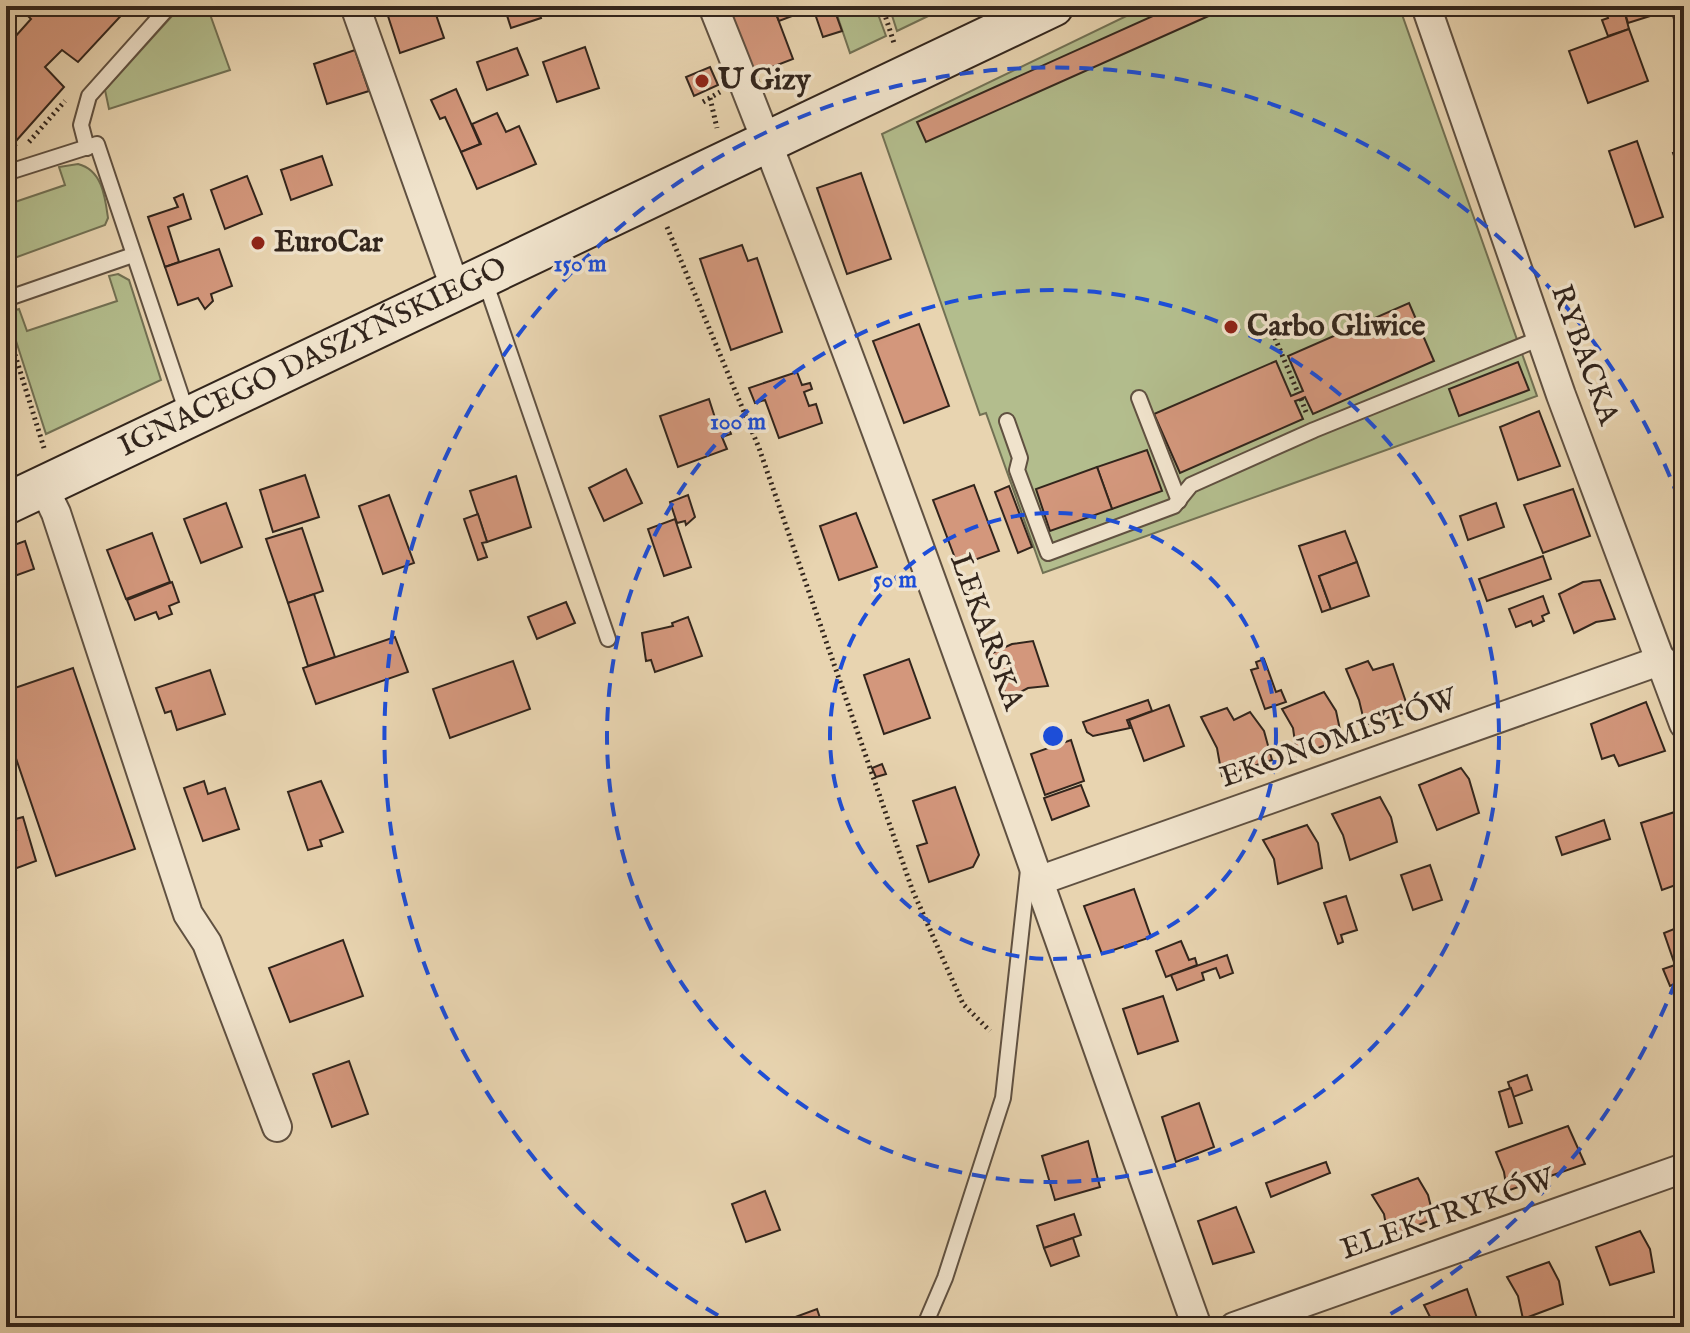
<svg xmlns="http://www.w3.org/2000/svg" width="1690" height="1333" font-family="'IM FELL English',serif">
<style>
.green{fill:#b3bd8d;stroke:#727154;stroke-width:2}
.building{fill:#d3977c;stroke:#32251c;stroke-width:2}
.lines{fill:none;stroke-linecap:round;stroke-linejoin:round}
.lane-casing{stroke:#605141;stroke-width:18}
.street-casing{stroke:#605141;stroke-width:32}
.secondary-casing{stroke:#32251c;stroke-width:44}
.path{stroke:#32251c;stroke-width:5;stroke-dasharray:2 4;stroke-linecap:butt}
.lane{stroke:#f0e3cc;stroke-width:14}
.street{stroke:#f0e3cc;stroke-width:28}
.secondary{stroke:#f0e3cc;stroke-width:40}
.ring{fill:none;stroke:#1d4ed8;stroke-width:4;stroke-dasharray:14 10}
.poi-dot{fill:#8f2418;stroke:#f0e3cc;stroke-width:3}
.labels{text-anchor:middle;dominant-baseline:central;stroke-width:7;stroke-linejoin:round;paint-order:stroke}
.poi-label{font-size:30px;font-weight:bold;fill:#32251c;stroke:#f0e3cc;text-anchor:start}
.street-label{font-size:30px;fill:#32251c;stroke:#f0e3cc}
.centre{fill:#1d4ed8;stroke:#f0e3cc;stroke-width:4}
.ring-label{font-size:24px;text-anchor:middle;font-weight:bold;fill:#1d4ed8;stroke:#f0e3cc;stroke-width:7;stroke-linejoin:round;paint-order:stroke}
</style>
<rect width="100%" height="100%" fill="#e8d4b0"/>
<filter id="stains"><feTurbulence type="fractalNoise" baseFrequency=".0025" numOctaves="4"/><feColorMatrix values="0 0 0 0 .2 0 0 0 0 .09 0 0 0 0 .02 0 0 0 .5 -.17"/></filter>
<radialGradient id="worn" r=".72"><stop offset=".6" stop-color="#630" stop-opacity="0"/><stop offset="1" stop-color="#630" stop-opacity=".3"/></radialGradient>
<g class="green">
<polygon points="181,6 207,6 230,70 109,109 105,90"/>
<polygon points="834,6 875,6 886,36 850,53"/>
<polygon points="889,6 949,6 897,31"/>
<polygon points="1147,6 1399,6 1537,396 1043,573 986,413 980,415 882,134"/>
<path d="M78,164C102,170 105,196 108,218L105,225L6,261V205L65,185L59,167Z"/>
<polygon points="118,274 129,280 161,380 46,434 7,313 19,309 27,331 117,301 109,276"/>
</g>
<g class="building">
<polygon points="18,6 130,6 78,62 62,50 45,67 64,87 16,141 6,132 6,31 14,38 31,19"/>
<polygon points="408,6 433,6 444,38 400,53 387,13"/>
<polygon points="504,6 537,6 541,18 511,28"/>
<polygon points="752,6 773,6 793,59 751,75 729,15"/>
<polygon points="773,6 833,6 842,31 823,37 813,8 779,21"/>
<polygon points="1175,6 1231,6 926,142 917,122"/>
<polygon points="1604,6 1623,6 1629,29 1608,36 1602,20 1608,18"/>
<polygon points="1623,6 1647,6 1650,16 1628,23"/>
<polygon points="1629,29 1648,81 1588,103 1569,51"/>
<polygon points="585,47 599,88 557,102 543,62"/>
<polygon points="517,48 528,75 487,90 477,62"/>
<polygon points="355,50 369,91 327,104 314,64"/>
<polygon points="710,67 718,85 694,96 686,77"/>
<polygon points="456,89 480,144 461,152 445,117 440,119 431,100"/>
<polygon points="497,113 506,132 519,126 536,164 477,189 461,152 481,144 472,124"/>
<polygon points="1637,141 1663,217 1635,227 1609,151"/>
<polygon points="1684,150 1684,184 1673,153"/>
<polygon points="322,156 332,185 291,200 281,170"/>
<polygon points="861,173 891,259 847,274 817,188"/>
<polygon points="247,176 262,214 225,229 211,190"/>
<polygon points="183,194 191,219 168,227 179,262 165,267 148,217 178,207 174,198"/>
<polygon points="742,245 748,261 757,258 782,332 731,350 700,259"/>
<polygon points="219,249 232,286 211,294 213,301 205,309 198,298 178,305 165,267"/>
<polygon points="1409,303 1434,361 1313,414 1305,397 1301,399 1295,401 1303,419 1180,473 1154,414 1276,361 1291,396 1298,393 1303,391 1288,356"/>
<polygon points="919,324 949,406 904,423 873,341"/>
<polygon points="1518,362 1529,390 1459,416 1449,389"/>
<polygon points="797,372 802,385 810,383 812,389 804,392 809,406 816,404 822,423 779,438 765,400 755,403 749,388"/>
<polygon points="709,399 717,424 726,421 731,434 722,437 727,449 678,467 660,416"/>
<polygon points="1539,411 1560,466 1518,480 1500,427"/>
<polygon points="1147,450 1162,491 1112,509 1097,467"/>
<polygon points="1097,467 1112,509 1050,531 1036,489"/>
<polygon points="626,469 642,503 604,521 589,488"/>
<polygon points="305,475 319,517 273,532 260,490"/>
<polygon points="516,476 531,527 487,542 470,491"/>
<polygon points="974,485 999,551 958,566 933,500"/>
<polygon points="1009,486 1032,547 1018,553 995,492"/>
<polygon points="1573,489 1590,536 1543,553 1524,505"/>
<polygon points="389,495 414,563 383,574 359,506"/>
<polygon points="688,495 695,517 686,525 685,521 677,523 670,502"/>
<polygon points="226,503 242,547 201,563 184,519"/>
<polygon points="1496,503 1504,527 1468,540 1460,516"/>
<polygon points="856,513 877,567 839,580 820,526"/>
<polygon points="478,514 487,542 482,543 487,557 478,560 464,519"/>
<polygon points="675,519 691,567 664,576 648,529"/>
<polygon points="302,528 323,591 288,603 266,539"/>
<polygon points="1345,531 1357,562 1319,576 1331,609 1322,612 1299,546"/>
<polygon points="152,533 170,582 126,599 107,550"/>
<polygon points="25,541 34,569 6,579 6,548"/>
<polygon points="1543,556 1551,579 1487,601 1479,579"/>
<polygon points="1357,562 1369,596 1331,609 1319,576"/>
<polygon points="1600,580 1615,619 1596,622 1574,633 1559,594 1583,582"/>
<polygon points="172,582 179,602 169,606 172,614 159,619 156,612 135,620 127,600"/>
<polygon points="314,594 335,657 308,666 288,603"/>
<polygon points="1543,596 1549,613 1542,616 1544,621 1533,626 1531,621 1516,627 1509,609"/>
<polygon points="566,602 575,623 537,639 528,617"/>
<polygon points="688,617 702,656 655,672 651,660 646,661 642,633 673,626 672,623"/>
<polygon points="395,637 408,672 316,704 303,668"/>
<polygon points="1033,641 1048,686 1028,688 1007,699 992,653 1012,644"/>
<polygon points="909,659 930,718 884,734 864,675"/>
<polygon points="1264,659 1276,692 1281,690 1286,702 1265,709 1251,670 1258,668 1256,662"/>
<polygon points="513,661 530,709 450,738 433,689"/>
<polygon points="1368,661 1373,670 1393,664 1409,711 1365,725 1359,700 1346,669"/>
<polygon points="73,668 135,849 56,876 6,729 6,691"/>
<polygon points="210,670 225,714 177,730 171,711 165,713 156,688"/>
<polygon points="1324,692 1336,711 1342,739 1297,756 1293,728 1282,709"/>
<polygon points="1148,700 1152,711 1127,720 1130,728 1093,736 1087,732 1083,722"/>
<polygon points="1646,702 1665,751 1619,766 1614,755 1602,759 1591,724"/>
<polygon points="1169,705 1184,746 1144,761 1129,720"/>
<polygon points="1227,708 1234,720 1250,712 1264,731 1272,760 1222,776 1217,748 1201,717"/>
<polygon points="1071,740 1084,781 1045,795 1031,754"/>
<polygon points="882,764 886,774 876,777 872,768"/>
<polygon points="1461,768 1469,779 1479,813 1437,830 1419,785"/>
<polygon points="204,781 208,794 225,788 239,829 203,841 184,788"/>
<polygon points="321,781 343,832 320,840 322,846 308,850 288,792"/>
<polygon points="1081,785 1089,806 1052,820 1044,798"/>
<polygon points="955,787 979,855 973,867 929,882 917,846 927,843 913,801"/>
<polygon points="1380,797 1391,817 1397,842 1350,860 1343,835 1332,814"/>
<polygon points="1684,809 1684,882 1662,890 1641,823"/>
<polygon points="23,817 36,861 6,872 6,833 16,830 12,820"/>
<polygon points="1604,820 1610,839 1562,855 1556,837"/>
<polygon points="1307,825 1318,843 1322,868 1278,884 1274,859 1263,840"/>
<polygon points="1430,865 1442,900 1413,910 1401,875"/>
<polygon points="1134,889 1151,937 1102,954 1084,906"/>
<polygon points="1346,896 1357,930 1341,935 1343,942 1338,944 1324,903"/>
<polygon points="1684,925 1684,980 1670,986 1663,969 1675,965 1664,933"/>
<polygon points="343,940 363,996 290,1022 269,968"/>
<polygon points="1181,941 1189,960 1195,958 1197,965 1166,977 1156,951"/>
<polygon points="1227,955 1233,973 1220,978 1216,968 1202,973 1204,980 1177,990 1171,975"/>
<polygon points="1163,996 1178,1041 1138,1054 1123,1009"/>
<polygon points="349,1061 368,1114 332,1127 313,1074"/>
<polygon points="1527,1075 1532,1090 1513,1097 1508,1082"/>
<polygon points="1511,1088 1522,1123 1509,1127 1499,1092"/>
<polygon points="1199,1103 1214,1147 1176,1162 1162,1117"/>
<polygon points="1568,1126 1585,1164 1507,1191 1504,1172 1496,1152"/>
<polygon points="1088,1141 1100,1187 1055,1200 1042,1156"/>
<polygon points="1326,1162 1330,1173 1271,1197 1266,1183"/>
<polygon points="1418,1178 1428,1195 1434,1219 1388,1237 1384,1214 1372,1195"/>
<polygon points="765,1191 780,1230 746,1242 732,1204"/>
<polygon points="1236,1207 1254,1252 1213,1264 1198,1221"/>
<polygon points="1074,1214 1081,1235 1044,1248 1037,1226"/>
<polygon points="1640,1231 1650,1249 1654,1272 1610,1285 1596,1247"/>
<polygon points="1073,1238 1079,1256 1051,1266 1044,1248"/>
<polygon points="1549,1262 1559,1281 1563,1304 1523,1319 1518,1296 1507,1277"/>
<polygon points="1684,1285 1684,1313 1675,1288"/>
<polygon points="1467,1289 1480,1327 1435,1327 1424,1305"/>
<polygon points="817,1309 823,1327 771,1327 771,1326"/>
<polygon points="1625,1319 1628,1327 1597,1327"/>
</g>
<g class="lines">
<defs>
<g id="lane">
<polyline points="1678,6 1684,24"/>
<polyline points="87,148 81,125 89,96 165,11"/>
<polyline points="6,173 97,144 187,413"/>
<polyline points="484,278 608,639"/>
<polyline points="6,299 133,255"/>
<polyline points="1139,398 1179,501"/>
<polyline points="1007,421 1020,458 1017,470 1048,553 1174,506 1191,485 1314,430 1541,338"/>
<polyline points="924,1327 945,1278 1003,1098 1028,870"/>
</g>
<g id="street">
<polyline points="355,6 456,290"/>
<path d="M713,6C888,441 1039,885 1197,1327"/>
<polyline points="1426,6 1561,395 1684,724"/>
<polyline points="43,486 56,513 188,914 207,943 277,1127"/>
<polyline points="1038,881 1662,660"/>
<polyline points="1234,1327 1684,1168"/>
</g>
<g id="secondary">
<path id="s1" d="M6,504L1053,6"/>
</g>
</defs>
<use href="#lane" class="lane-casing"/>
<use href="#street" class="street-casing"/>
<use href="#secondary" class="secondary-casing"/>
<g class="path">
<polyline points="882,6 894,43"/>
<polyline points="710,98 717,128"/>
<polyline points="703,102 720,92"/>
<polyline points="6,137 18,149"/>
<polyline points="29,142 65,101"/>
<polyline points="667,227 759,448 912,889 963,1004 990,1031"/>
<polyline points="6,326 44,448"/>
<polyline points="1275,338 1298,393"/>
<polyline points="1301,399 1306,412"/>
</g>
<use href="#lane" class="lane"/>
<use href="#street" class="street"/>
<use href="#secondary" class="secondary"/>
</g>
<g class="ring">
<circle cx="1053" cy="736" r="223"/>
<circle cx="1053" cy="736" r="446"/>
<path d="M1684 959A669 669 0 0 1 1367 1327M739 1327A669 669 0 1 1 1684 513"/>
</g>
<g class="poi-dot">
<circle cx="702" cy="81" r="8"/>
<circle cx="258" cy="243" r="8"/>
<circle cx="1231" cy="327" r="8"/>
</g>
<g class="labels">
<g class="poi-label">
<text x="718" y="81">U Gizy</text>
<text x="274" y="243">EuroCar</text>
<text x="1247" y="327">Carbo Gliwice</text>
</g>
<g class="street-label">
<text transform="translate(1584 355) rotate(70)">RYBACKA</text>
<text stroke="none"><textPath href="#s1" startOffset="340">IGNACEGO DASZYŃSKIEGO</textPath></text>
<text transform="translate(986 632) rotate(70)">LEKARSKA</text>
<text transform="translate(1339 739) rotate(-19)">EKONOMISTÓW</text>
<text transform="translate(1448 1215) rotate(-19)">ELEKTRYKÓW</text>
</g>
</g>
<circle cx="1053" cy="736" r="12" class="centre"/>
<g class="ring-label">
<text x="580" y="271">150 m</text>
<text x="738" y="429">100 m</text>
<text x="895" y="587">50 m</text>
</g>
<rect width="1690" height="1333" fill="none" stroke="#e8d4b0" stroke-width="32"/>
<rect x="8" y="8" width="1674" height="1317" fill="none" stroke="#32251c" stroke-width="4"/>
<rect x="16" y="16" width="1658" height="1301" fill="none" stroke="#32251c" stroke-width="2"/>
<rect width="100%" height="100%" filter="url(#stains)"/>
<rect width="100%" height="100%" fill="url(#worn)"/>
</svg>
